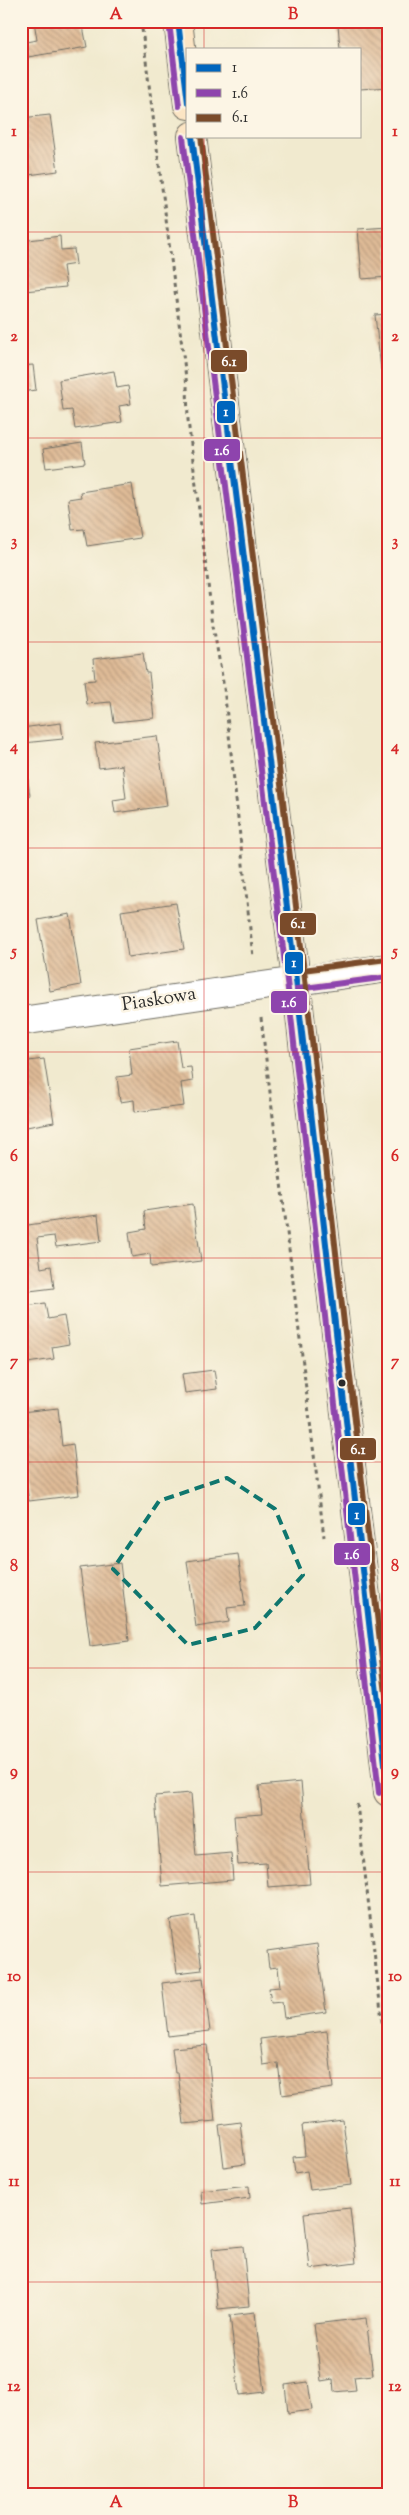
<svg xmlns="http://www.w3.org/2000/svg" width="409" height="2515" font-family="'Sorts Mill Goudy',serif">
<style>
.building{fill:url(#building-back-hatch)}
.lines{fill:none;stroke-linecap:round;stroke-linejoin:round}
.street-casing{stroke:#706e64;stroke-width:30}
.secondary-casing{stroke:#706e64;stroke-width:30}
.path{stroke:#706e64;stroke-width:3;stroke-dasharray:4 4;stroke-linecap:butt}
.street{stroke:#fff;stroke-width:28}
.secondary{stroke:#fce5c4;stroke-width:28}
.bus-1-casing{stroke:#fcf5e5;stroke-width:10}
.bus-2-casing{stroke:#fcf5e5;stroke-width:10}
.bus-3-casing{stroke:#fcf5e5;stroke-width:10}
.bus-1{stroke:#0065bd;stroke-width:6}
.bus-2{stroke:#8e44ad;stroke-width:6}
.bus-3{stroke:#7a4b2a;stroke-width:6}
.marked{fill:none;stroke:#0f766e;stroke-width:4;stroke-dasharray:10 6;stroke-linejoin:round}
.grid{fill:none;stroke:#d62828;stroke-width:1;stroke-opacity:0.55}
.bus-dot{fill:#2b2b2b;stroke:#fcf5e5;stroke-width:2}
.labels{text-anchor:middle;dominant-baseline:central;stroke-width:5;stroke-linejoin:round;paint-order:stroke}
.street-label{font-size:19px;fill:#2b2b2b;stroke:#fcf5e5}
.line-badge{stroke:#fcf5e5;stroke-width:2}
.badge-label{font-size:14px;text-anchor:middle;font-weight:bold;fill:#fff}
.neatline{fill:none;stroke:#d62828;stroke-width:2}
.grid-label{font-size:16px;text-anchor:middle;font-weight:bold;fill:#d62828}
</style>
<defs>
<pattern id="building-back-hatch" width="6" height="6" patternUnits="userSpaceOnUse" patternTransform="scale(1.25)"><rect width="6" height="6" fill="#dfbb97"/><path d="M-1 5l2 2M0 0l6 6M5-1l2 2" fill="none" stroke="#b5987b"/></pattern>
</defs>
<rect width="100%" height="100%" fill="#fcf5e5"/>
<filter id="ink" filterUnits="userSpaceOnUse"><feTurbulence type="fractalNoise" baseFrequency=".02" numOctaves="2"/><feDisplacementMap in="SourceGraphic" scale="10" xChannelSelector="R" yChannelSelector="G"/><feConvolveMatrix kernelMatrix="1 2 1 2 8 2 1 2 1" color-interpolation-filters="sRGB"/></filter>
<filter id="wash" filterUnits="userSpaceOnUse"><feTurbulence type="fractalNoise" baseFrequency=".0096" numOctaves="4" result="noise"/><feDisplacementMap in="SourceGraphic" scale="20" xChannelSelector="R" yChannelSelector="G"/><feGaussianBlur stdDeviation="1.12" result="paint"/><feColorMatrix in="noise" values="0 0 0 0 0 0 0 0 0 0 0 0 0 0 0 0 0 1.4 0 .05"/><feComposite in="paint" operator="in"/></filter>
<g filter="url(#wash)">
<rect width="100%" height="100%" fill="#f1eacf"/>
<g id="blocks">
<g class="building">
<polygon points="34,21 82,21 87,47 28,57 26,42 37,40"/>
<polygon points="388,21 388,87 360,89 360,49 340,49 338,24"/>
<polygon points="21,70 24,70 27,91 21,92"/>
<polygon points="50,115 58,171 21,176 21,118"/>
<polygon points="388,227 388,277 362,279 358,229"/>
<polygon points="60,236 61,250 74,249 76,264 63,266 66,287 24,291 21,241"/>
<polygon points="388,314 388,369 381,370 375,315"/>
<polygon points="33,365 36,390 21,392 21,366"/>
<polygon points="114,371 117,388 128,386 131,404 119,406 122,422 75,429 72,410 63,411 59,380"/>
<polygon points="82,443 85,463 46,468 43,449"/>
<polygon points="132,484 140,538 87,546 84,529 72,530 68,499 81,497 80,492"/>
<polygon points="143,653 146,673 149,673 154,718 114,722 111,702 87,704 84,681 95,680 93,659"/>
<polygon points="21,683 25,708 21,708"/>
<polygon points="61,723 63,739 23,743 30,796 21,796 21,728"/>
<polygon points="157,736 167,806 115,813 113,800 126,798 122,765 99,768 95,743"/>
<polygon points="176,903 184,949 128,957 121,911"/>
<polygon points="70,914 81,985 50,991 38,920"/>
<polygon points="177,1041 181,1068 191,1067 193,1081 181,1083 184,1106 135,1112 134,1100 120,1102 117,1077 132,1075 129,1048"/>
<polygon points="44,1059 54,1122 21,1128 21,1062"/>
<polygon points="193,1204 201,1261 151,1267 150,1254 132,1257 129,1232 146,1229 144,1211"/>
<polygon points="98,1215 101,1241 56,1247 54,1236 37,1238 41,1268 51,1266 54,1288 21,1292 21,1226"/>
<polygon points="45,1303 48,1319 64,1316 69,1344 52,1347 54,1359 27,1363 21,1328 21,1307"/>
<polygon points="214,1370 217,1389 185,1393 182,1374"/>
<polygon points="58,1408 62,1446 73,1444 79,1495 29,1501 21,1453 21,1412"/>
<polygon points="238,1554 245,1606 227,1608 229,1622 196,1627 187,1561"/>
<polygon points="120,1563 129,1641 90,1646 80,1568"/>
<polygon points="301,1782 310,1884 268,1887 266,1863 238,1865 234,1816 262,1814 259,1786"/>
<polygon points="191,1793 196,1856 231,1853 233,1880 162,1886 155,1796"/>
<polygon points="195,1916 202,1970 177,1973 170,1920"/>
<polygon points="317,1944 326,2012 284,2018 282,2002 271,2003 269,1988 280,1987 278,1967 269,1968 267,1951"/>
<polygon points="203,1978 210,2031 168,2036 162,1983"/>
<polygon points="327,2031 333,2088 282,2095 278,2063 263,2065 260,2039"/>
<polygon points="207,2045 215,2121 184,2124 178,2073 175,2073 172,2048"/>
<polygon points="343,2120 351,2185 310,2190 307,2171 295,2173 293,2157 305,2156 302,2125"/>
<polygon points="240,2122 245,2164 224,2167 219,2125"/>
<polygon points="249,2186 250,2198 202,2204 201,2191"/>
<polygon points="350,2208 356,2263 310,2269 304,2213"/>
<polygon points="243,2246 249,2306 218,2309 212,2249"/>
<polygon points="255,2312 264,2392 239,2395 230,2315"/>
<polygon points="366,2318 373,2375 354,2377 356,2390 334,2392 333,2379 321,2381 314,2324"/>
<polygon points="308,2382 312,2410 288,2413 285,2385"/>
</g>
</g>
</g>
<g filter="url(#ink)">
<use href="#blocks" fill-opacity="0" stroke="#706e64" stroke-width="1"/>
<g class="lines">
<defs>
<polyline id="street" points="21,1021 388,968"/>
<g id="secondary">
<polyline points="178,21 188,105"/>
<polyline points="192,136 296,980 388,1792"/>
</g>
</defs>
<use href="#street" class="street-casing"/>
<use href="#secondary" class="secondary-casing"/>
<g class="path">
<polyline points="141,21 187,386 188,420 213,625 224,688 253,957"/>
<polyline points="261,1018 324,1537"/>
<polyline points="357,1804 388,2072"/>
</g>
<use href="#street" class="street"/>
<use href="#secondary" class="secondary"/>
<defs>
<g id="bus-1">
<polyline points="178,21 188,103"/>
<polyline points="192,136 296,980 388,1790"/>
</g>
<g id="bus-2">
<polyline points="169,22 179,106"/>
<polyline points="183,137 287,981 379,1793"/>
<polyline points="297,989 388,977"/>
</g>
<g id="bus-3">
<polyline points="201,136 305,979 388,1712"/>
<polyline points="295,971 387,959"/>
</g>
</defs>
<use href="#bus-1" class="bus-1-casing"/>
<use href="#bus-2" class="bus-2-casing"/>
<use href="#bus-3" class="bus-3-casing"/>
<use href="#bus-1" class="bus-1"/>
<use href="#bus-2" class="bus-2"/>
<use href="#bus-3" class="bus-3"/>
</g>
</g>
<path class="marked" d="M227,1478L275,1509L303,1575L255,1628L188,1645L113,1569L159,1501Z"/>
<path class="grid" d="M204,21V49M204,136V2494M21,232H388M21,438H388M21,642H388M21,848H388M21,1052H388M21,1258H388M21,1462H388M21,1668H388M21,1872H388M21,2078H388M21,2282H388"/>
<circle class="bus-dot" cx="342" cy="1383" r="4.5"/>
<g class="labels">
<g class="street-label">
<text transform="translate(159 1000) rotate(-9)">Piaskowa</text>
</g>
</g>
<g class="line-badge">
<rect x="210" y="349" width="38" height="24" rx="5" fill="#7a4b2a"/>
<rect x="216" y="400" width="20" height="24" rx="5" fill="#0065bd"/>
<rect x="203" y="438" width="38" height="24" rx="5" fill="#8e44ad"/>
<rect x="279" y="912" width="38" height="24" rx="5" fill="#7a4b2a"/>
<rect x="284" y="951" width="20" height="24" rx="5" fill="#0065bd"/>
<rect x="270" y="990" width="38" height="24" rx="5" fill="#8e44ad"/>
<rect x="339" y="1437" width="38" height="24" rx="5" fill="#7a4b2a"/>
<rect x="347" y="1502" width="19" height="24" rx="5" fill="#0065bd"/>
<rect x="333" y="1542" width="38" height="24" rx="5" fill="#8e44ad"/>
</g>
<g class="badge-label">
<text x="229" y="366">6.1</text>
<text x="226" y="416">1</text>
<text x="222" y="455">1.6</text>
<text x="298" y="928">6.1</text>
<text x="294" y="967">1</text>
<text x="289" y="1007">1.6</text>
<text x="358" y="1454">6.1</text>
<text x="357" y="1519">1</text>
<text x="352" y="1559">1.6</text>
</g>
<rect width="409" height="2515" fill="none" stroke="#fcf5e5" stroke-width="55"/>
<rect x="186" y="48" width="175" height="90" fill="#fcf5e5" stroke="#a8a49b"/>
<rect x="196" y="64" width="25" height="8" fill="#0065bd" stroke="#a8a49b"/>
<text x="232" y="72" font-size="15" fill="#2b2b2b">1</text>
<rect x="196" y="89" width="25" height="8" fill="#8e44ad" stroke="#a8a49b"/>
<text x="232" y="98" font-size="15" fill="#2b2b2b">1.6</text>
<rect x="196" y="114" width="25" height="8" fill="#7a4b2a" stroke="#a8a49b"/>
<text x="232" y="122" font-size="15" fill="#2b2b2b">6.1</text>
<rect x="28" y="28" width="354" height="2460" class="neatline"/>
<g class="grid-label">
<text x="116" y="19">A</text>
<text x="293" y="19">B</text>
<text x="14" y="136">1</text>
<text x="395" y="136">1</text>
<text x="14" y="341">2</text>
<text x="395" y="341">2</text>
<text x="14" y="546">3</text>
<text x="395" y="546">3</text>
<text x="14" y="751">4</text>
<text x="395" y="751">4</text>
<text x="14" y="956">5</text>
<text x="395" y="956">5</text>
<text x="14" y="1161">6</text>
<text x="395" y="1161">6</text>
<text x="14" y="1366">7</text>
<text x="395" y="1366">7</text>
<text x="14" y="1571">8</text>
<text x="395" y="1571">8</text>
<text x="14" y="1776">9</text>
<text x="395" y="1776">9</text>
<text x="14" y="1981">10</text>
<text x="395" y="1981">10</text>
<text x="14" y="2186">11</text>
<text x="395" y="2186">11</text>
<text x="14" y="2391">12</text>
<text x="395" y="2391">12</text>
<text x="116" y="2507">A</text>
<text x="293" y="2507">B</text>
</g>
</svg>
